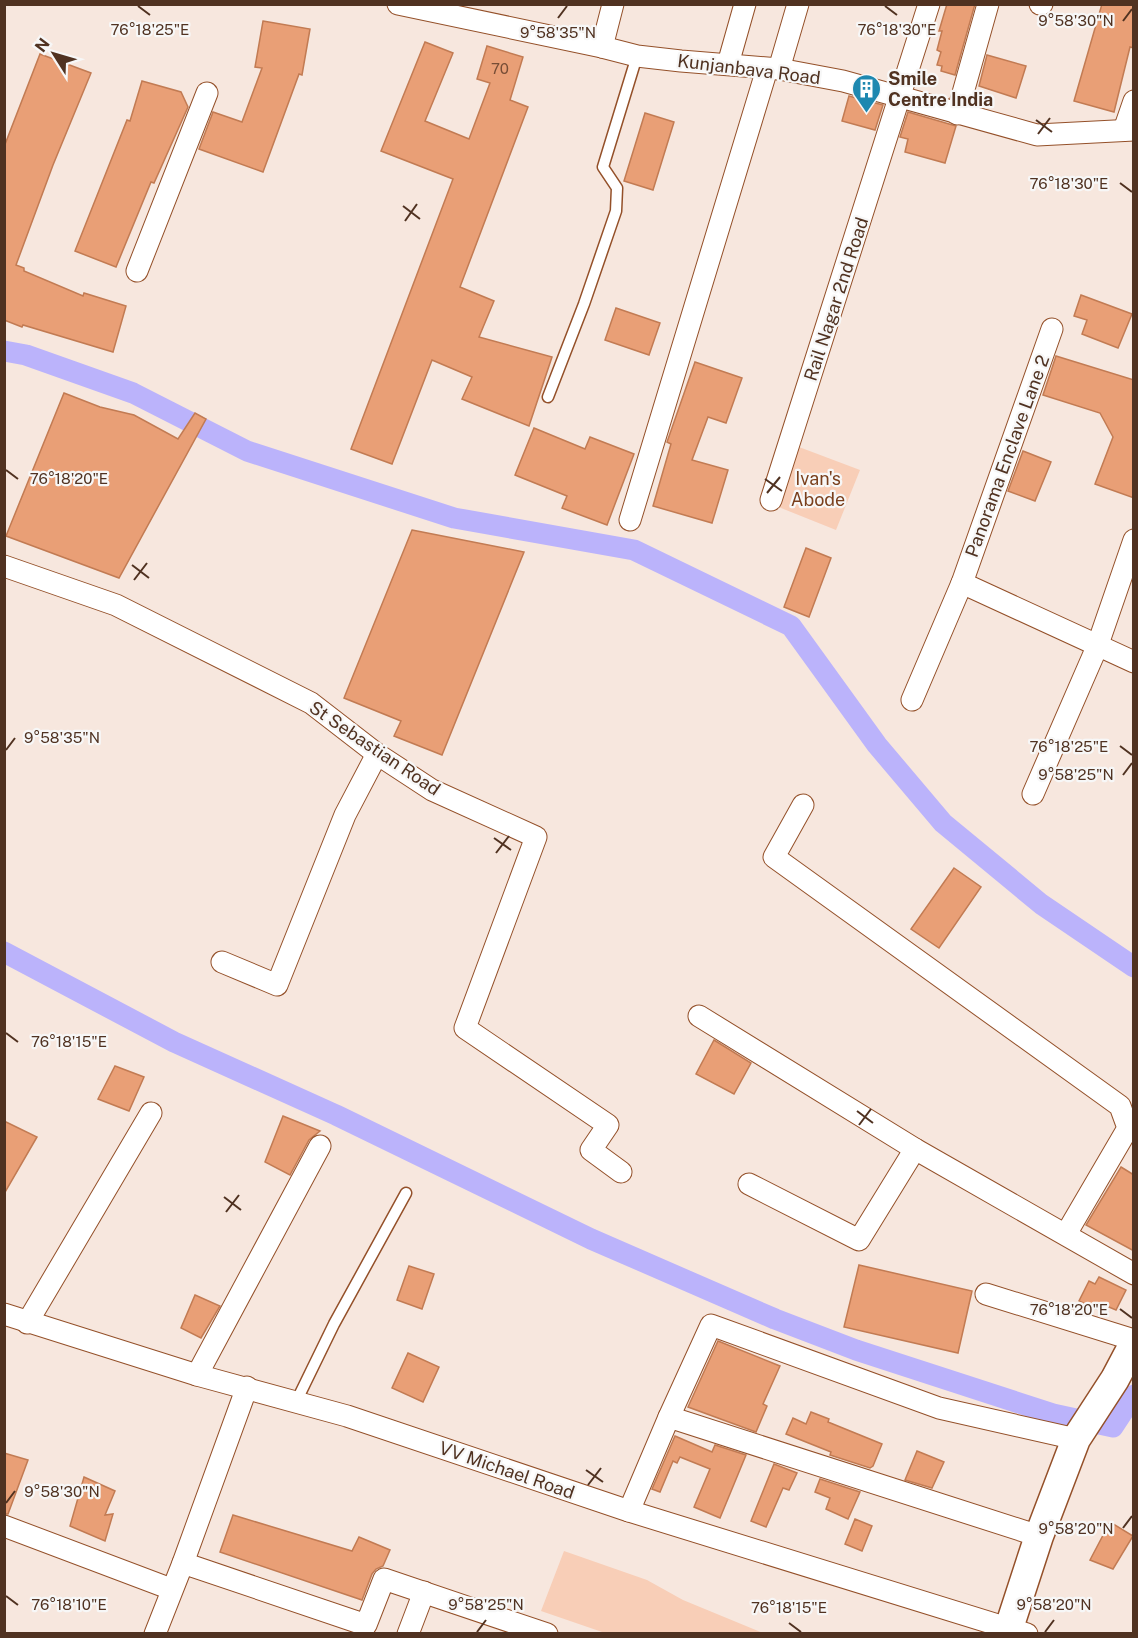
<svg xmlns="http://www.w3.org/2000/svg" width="1138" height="1638" font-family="'Public Sans',sans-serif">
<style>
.green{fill:#f8ceb7}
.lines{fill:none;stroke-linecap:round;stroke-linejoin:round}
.canal{stroke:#bbb3fb;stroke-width:21}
.building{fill:#e99f76;stroke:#c27b53;stroke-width:1.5}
.service-casing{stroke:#945029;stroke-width:13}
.minor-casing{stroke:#945029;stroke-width:23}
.secondary-casing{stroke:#945029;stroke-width:31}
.service{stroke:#fff;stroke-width:10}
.minor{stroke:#fff;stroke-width:21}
.secondary{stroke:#fff;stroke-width:28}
.ticks{fill:none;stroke:#503221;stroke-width:2}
.labels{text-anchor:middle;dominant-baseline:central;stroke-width:4.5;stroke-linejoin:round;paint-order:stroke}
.number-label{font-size:15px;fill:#764d36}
.street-label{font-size:18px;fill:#503221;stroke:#f7f7f7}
.poi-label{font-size:18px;font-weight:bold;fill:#503221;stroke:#f7f7f7;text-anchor:start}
.park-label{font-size:18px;fill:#7a3f1c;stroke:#f7f7f7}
.ticks-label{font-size:15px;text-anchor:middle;fill:#503221;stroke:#f7f7f7;stroke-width:4.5;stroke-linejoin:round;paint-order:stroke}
</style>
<rect width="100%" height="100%" fill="#f7e7de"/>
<g class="green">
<polygon points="799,447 860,470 836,530 776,506"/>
<polygon points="564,1551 647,1580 683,1600 763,1633 605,1633 541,1611"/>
</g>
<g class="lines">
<g class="canal">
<polyline points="4,351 26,355 133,393 247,451 454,518 634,550 791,626 877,745 943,823 1041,904 1134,967"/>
<polyline points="4,952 174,1042 336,1115 591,1239 775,1319 856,1350 1053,1414 1113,1427 1134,1395"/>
</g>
</g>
<g class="building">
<polygon points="947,4 975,4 955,75 941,71 942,66 937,65 941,52 937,50 942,31 939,31"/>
<polygon points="1102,4 1134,4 1134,48 1130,47 1114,112 1074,101"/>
<polygon points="263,21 310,29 302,75 299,74 263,172 199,149 213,112 242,122 262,68 255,67"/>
<polygon points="425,42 453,53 425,121 469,139 490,83 477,79 487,46 523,57 510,100 528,107 460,287 494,301 479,337 552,357 529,426 462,399 472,377 432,360 392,464 351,449 453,179 381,151"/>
<polygon points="40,54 91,73 53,165 16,265 24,268 24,271 83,296 84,293 126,306 113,352 23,325 22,327 4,320 4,147"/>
<polygon points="987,55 1026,66 1016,98 979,86"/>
<polygon points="142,81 181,92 188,107 154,183 151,182 116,267 75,251 127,120 130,121"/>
<polygon points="849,96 883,105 875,130 842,121"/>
<polygon points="908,112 956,126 945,163 905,152 908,139 900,137"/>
<polygon points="645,113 674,122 653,190 624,181"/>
<polygon points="1081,295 1132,314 1118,348 1082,334 1087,320 1074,316"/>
<polygon points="616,308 660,323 649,355 605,340"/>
<polygon points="1056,356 1134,380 1134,498 1095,484 1113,437 1100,413 1043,395"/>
<polygon points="695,362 742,378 726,423 708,417 692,460 728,470 712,523 653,506 671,444 667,442"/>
<polygon points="64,393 100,407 134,415 178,439 195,413 206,419 119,578 6,536"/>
<polygon points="534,428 585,449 590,437 634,454 607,525 562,508 567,496 515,475"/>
<polygon points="1023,451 1051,462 1035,501 1008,491"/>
<polygon points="412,530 524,552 442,755 394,736 401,721 344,698"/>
<polygon points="806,548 831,558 809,617 784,607"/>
<polygon points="954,868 981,887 939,948 911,929"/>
<polygon points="714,1040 751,1063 734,1094 696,1074"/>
<polygon points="115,1066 144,1077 129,1111 98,1099"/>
<polygon points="283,1116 320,1131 309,1140 290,1175 265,1162"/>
<polygon points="4,1121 37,1137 4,1194"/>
<polygon points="1121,1167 1134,1175 1134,1251 1086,1225"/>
<polygon points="859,1265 972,1291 958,1353 844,1327"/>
<polygon points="409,1266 434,1274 422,1309 397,1300"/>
<polygon points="1099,1277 1126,1290 1116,1310 1102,1304 1096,1309 1079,1301 1089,1281 1095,1284"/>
<polygon points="195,1295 220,1306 201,1338 181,1328"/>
<polygon points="718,1341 780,1366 763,1404 767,1406 756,1432 688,1407"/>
<polygon points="408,1353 439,1367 423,1402 392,1388"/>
<polygon points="811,1412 829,1419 828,1422 882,1444 873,1466 870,1468 830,1455 831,1452 786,1434 793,1418 806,1424"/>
<polygon points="675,1436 712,1452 715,1445 746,1455 720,1518 694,1507 710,1469 680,1457 677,1463 673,1461 660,1492 652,1489"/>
<polygon points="917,1451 944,1462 932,1488 905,1480"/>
<polygon points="4,1453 28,1460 8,1514 4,1514"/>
<polygon points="774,1464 797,1473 789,1490 783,1488 766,1527 751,1521"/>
<polygon points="84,1477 115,1491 105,1515 113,1514 105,1541 70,1526"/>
<polygon points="820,1479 860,1492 848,1519 826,1509 830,1498 815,1492"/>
<polygon points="233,1515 352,1551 359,1537 390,1550 383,1566 376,1569 372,1574 362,1600 220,1552"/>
<polygon points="855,1519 872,1526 862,1551 845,1544"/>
<polygon points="1110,1522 1133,1536 1113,1569 1090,1560"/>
</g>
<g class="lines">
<defs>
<g id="service">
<polyline points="548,397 584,304 616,211 617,188 603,167 637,56"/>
<polyline points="296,1402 334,1324 406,1193"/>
</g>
<g id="minor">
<polyline points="398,4 602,47 637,56 681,61 779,69 843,81 1037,135 1134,130"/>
<polyline points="1040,4 1042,4"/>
<polyline points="602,47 613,4"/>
<polyline points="728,64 745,4"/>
<polyline points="779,69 798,4"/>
<polyline points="957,114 988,4"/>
<polyline points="1124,130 1134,101"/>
<polyline points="137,271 207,93"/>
<polyline points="771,500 929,4"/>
<polyline points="630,520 767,69"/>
<polyline points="4,566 116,605 311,703 377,754 432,790 536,837 465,1028 608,1125 591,1150 621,1172"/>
<polyline points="962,583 1134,662"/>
<polyline points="912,700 962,583 1052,329"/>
<polyline points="1033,794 1097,647 1134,540"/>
<polyline points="803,805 774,857 1120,1106 1128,1128 1066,1234"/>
<polyline points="222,962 277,985 345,815 377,754"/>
<polyline points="699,1016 915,1149 1134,1274"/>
<polyline points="749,1184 859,1240 915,1149"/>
<polyline points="986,1294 1134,1340"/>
<polyline points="4,1314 197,1375 347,1416 629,1511 1027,1634"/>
<polyline points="27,1323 151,1113"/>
<polyline points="197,1375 320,1146"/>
<polyline points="669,1417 1039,1536"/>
<polyline points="629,1511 669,1417 711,1325 939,1408 1076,1439"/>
<polyline points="4,1526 171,1589"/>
<polyline points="183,1563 366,1625 384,1579 547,1634"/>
<polyline points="155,1634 183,1563 247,1387"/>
<polyline points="408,1634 424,1592"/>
</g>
<polyline id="secondary" points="1007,1634 1039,1536 1076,1439 1115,1379 1134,1343"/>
</defs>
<use href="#service" class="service-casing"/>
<use href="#minor" class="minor-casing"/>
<use href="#secondary" class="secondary-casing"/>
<use href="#service" class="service"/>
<use href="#minor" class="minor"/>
<use href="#secondary" class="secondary"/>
</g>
<path class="ticks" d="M138,6L150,15M885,6L897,15M558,18L567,6M1123,21L1132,9M1036,120L1052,132M1038,134L1050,118M1120,183L1132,192M403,206L420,219M405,221L417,204M6,470L18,479M765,479L782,491M767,493L780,477M132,565L149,578M134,580L147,563M1120,746L1132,755M6,750L15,738M1123,775L1132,763M494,838L511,850M496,853L509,836M6,1033L18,1042M857,1111L873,1123M859,1125L871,1109M224,1197L241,1210M226,1212L239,1195M1120,1309L1132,1318M586,1470L603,1482M588,1485L601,1468M6,1503L15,1491M1123,1528L1132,1516M6,1596L18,1605M789,1623L801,1632M477,1632L486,1620M1045,1632L1054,1620"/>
<defs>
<symbol id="building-pin" viewBox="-11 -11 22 30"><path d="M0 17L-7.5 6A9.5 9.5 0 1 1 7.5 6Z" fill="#1e88b0" stroke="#f7f7f7"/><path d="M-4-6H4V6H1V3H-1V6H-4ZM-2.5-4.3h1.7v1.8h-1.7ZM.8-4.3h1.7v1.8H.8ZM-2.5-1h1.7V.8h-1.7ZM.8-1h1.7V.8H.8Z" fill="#fff"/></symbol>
</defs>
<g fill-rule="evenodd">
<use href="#building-pin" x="850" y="72" width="33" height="45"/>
</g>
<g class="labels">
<g class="number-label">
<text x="500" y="68">70</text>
</g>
<g class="street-label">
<text transform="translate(749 69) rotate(7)">Kunjanbava Road</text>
<text transform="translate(836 299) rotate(-72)">Rail Nagar 2nd Road</text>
<text transform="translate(1007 456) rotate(-70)">Panorama Enclave Lane 2</text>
<text transform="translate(375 748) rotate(34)">St Sebastian Road</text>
<text transform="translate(507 1470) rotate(19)">VV Michael Road</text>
</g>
<g class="poi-label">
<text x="888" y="78">Smile<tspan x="888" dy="21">Centre India</tspan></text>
</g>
<g class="park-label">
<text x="818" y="478">Ivan's<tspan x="818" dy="21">Abode</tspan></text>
</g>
</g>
<g class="ticks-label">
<text x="1076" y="26">9°58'30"N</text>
<text x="150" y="35">76°18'25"E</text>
<text x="897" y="35">76°18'30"E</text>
<text x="558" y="38">9°58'35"N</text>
<text x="1069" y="189">76°18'30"E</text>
<text x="69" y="484">76°18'20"E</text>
<text x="62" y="743">9°58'35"N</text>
<text x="1069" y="752">76°18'25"E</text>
<text x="1076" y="780">9°58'25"N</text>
<text x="69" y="1047">76°18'15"E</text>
<text x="1069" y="1315">76°18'20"E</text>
<text x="62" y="1497">9°58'30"N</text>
<text x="1076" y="1534">9°58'20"N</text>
<text x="69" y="1610">76°18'10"E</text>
<text x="486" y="1610">9°58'25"N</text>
<text x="1054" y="1610">9°58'20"N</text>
<text x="789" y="1613">76°18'15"E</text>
</g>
<rect width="1138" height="1638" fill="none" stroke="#503221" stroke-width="12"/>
<g transform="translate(54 54) rotate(307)" stroke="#f7f7f7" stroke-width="4.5" paint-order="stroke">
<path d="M0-4.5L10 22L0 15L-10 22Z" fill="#503221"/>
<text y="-9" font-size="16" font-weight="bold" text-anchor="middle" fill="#503221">N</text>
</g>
</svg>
